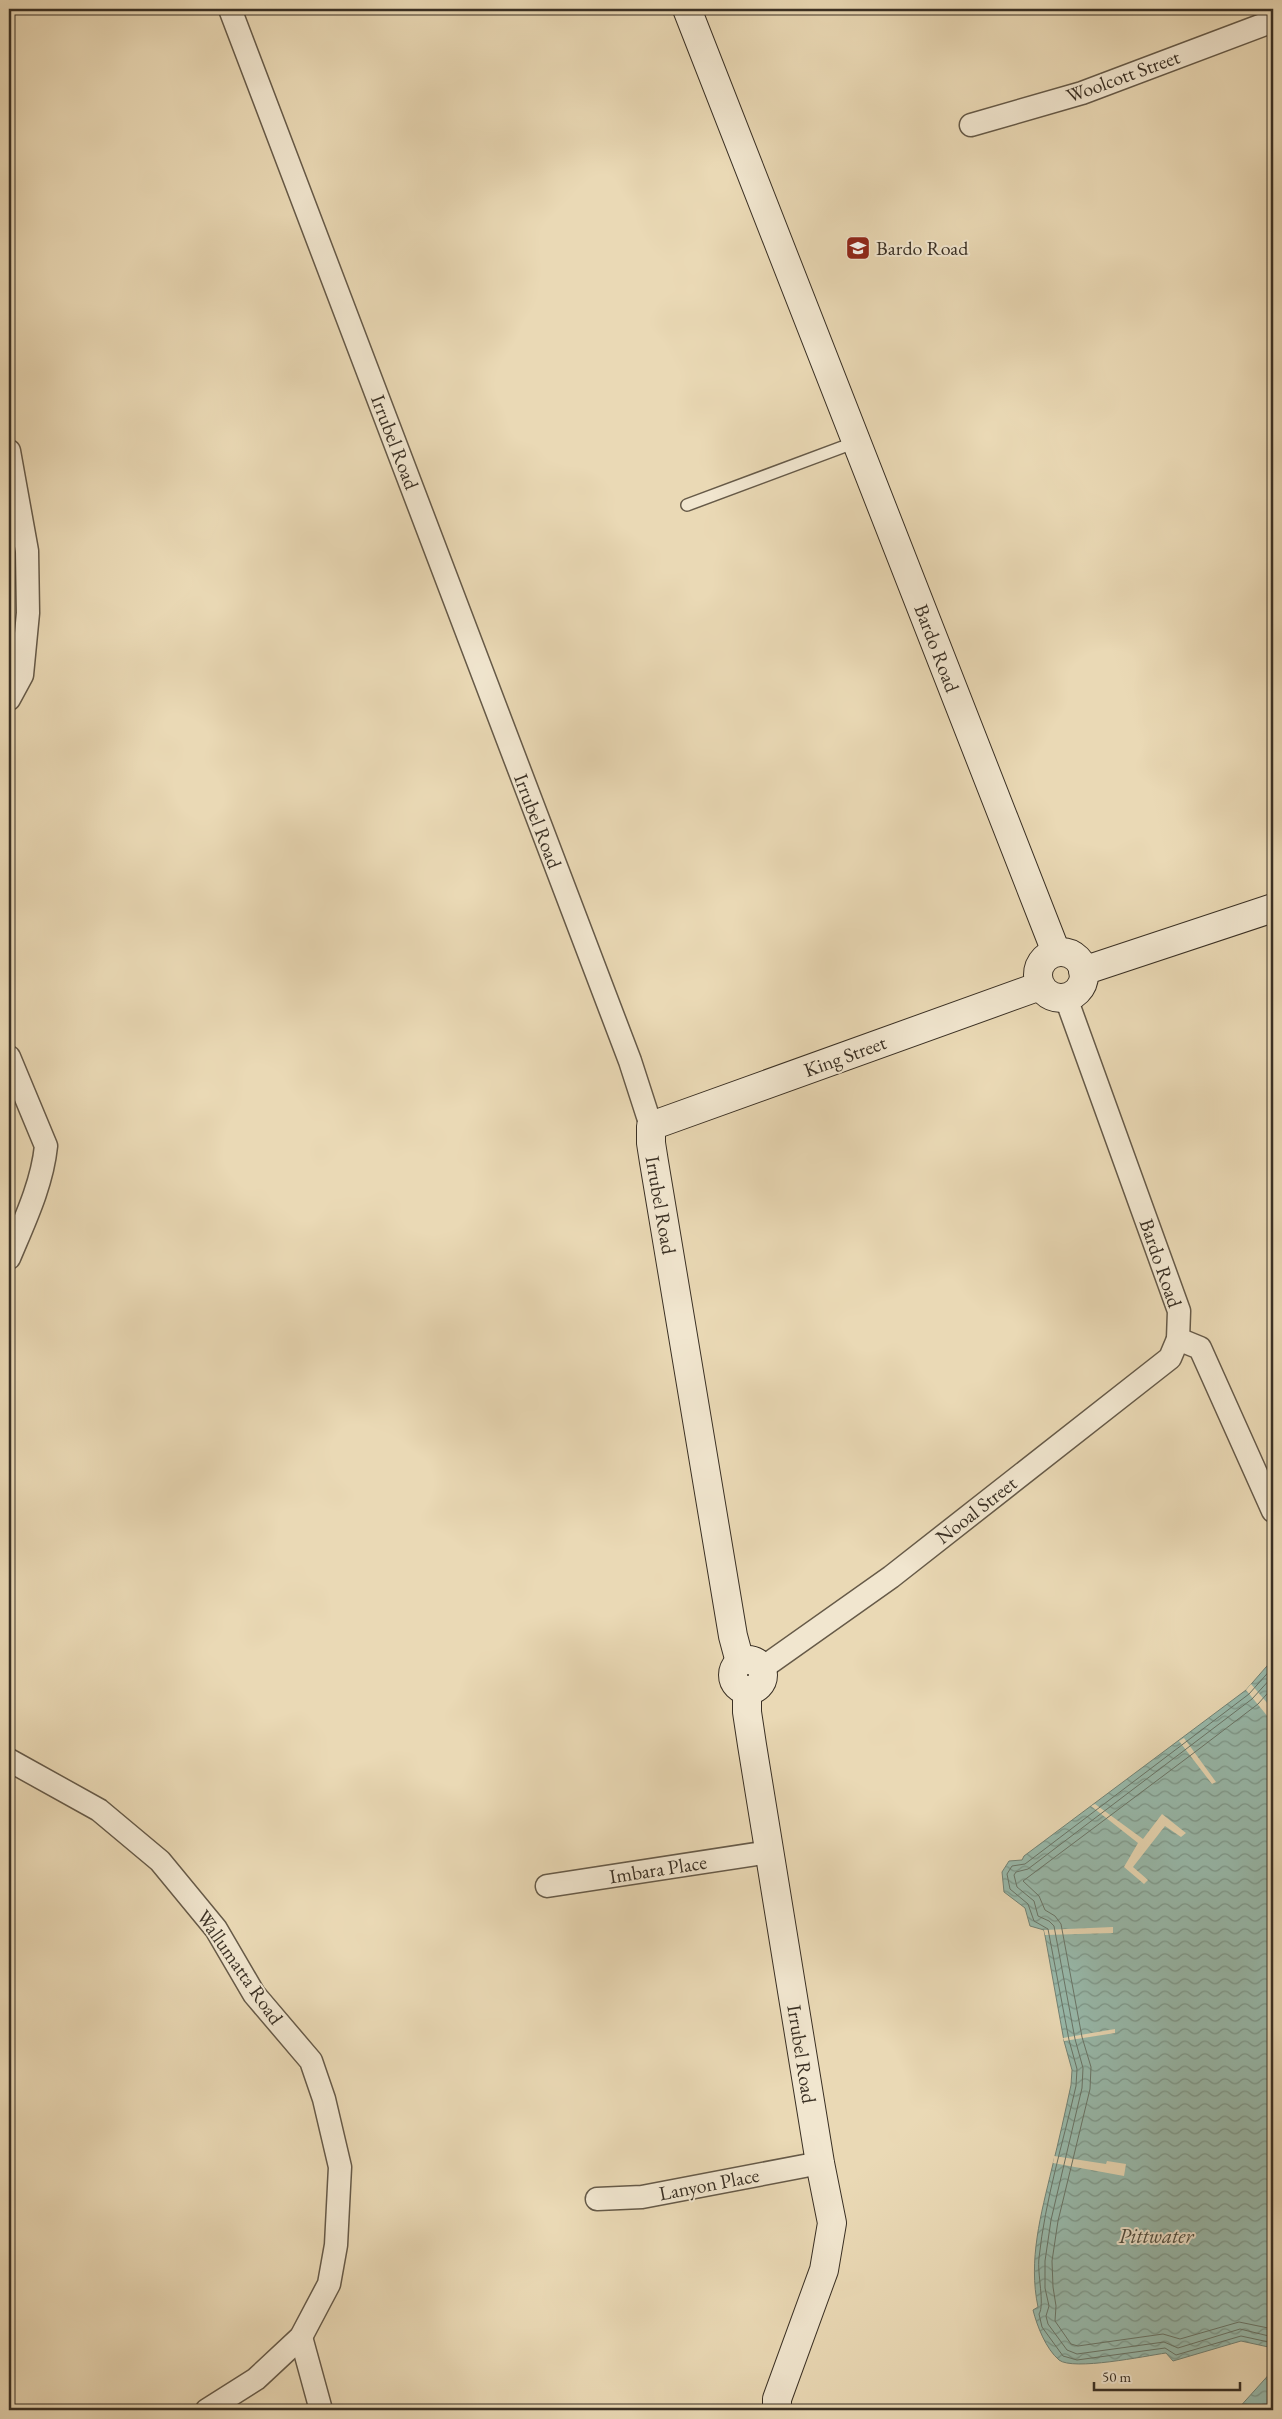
<svg xmlns="http://www.w3.org/2000/svg" width="1282" height="2419" font-family="'EB Garamond',serif">
<style>
.water{fill:url(#water-waves);stroke:#728376}
.pier{fill:#ead9b5}
.lines{fill:none;stroke-linecap:round;stroke-linejoin:round}
.shore{stroke:#697568;stroke-width:1}
.lane-casing{stroke:#665a48;stroke-width:14}
.street-casing{stroke:#665a48;stroke-width:25}
.secondary-casing{stroke:#3a3024;stroke-width:30}
.lane{stroke:#f1e6cf;stroke-width:11}
.street{stroke:#f1e6cf;stroke-width:22}
.secondary{stroke:#f1e6cf;stroke-width:28}
.labels{text-anchor:middle;dominant-baseline:central;stroke-width:4;stroke-linejoin:round;paint-order:stroke}
.street-label{font-size:20px;fill:#3a3024;stroke:#f1e6cf}
.poi-label{font-size:20px;fill:#3a3024;stroke:#f1e6cf;text-anchor:start}
.water-label{font-size:21px;font-style:italic;fill:#4d4c3f;stroke:#f1e6cf}
</style>
<defs>
<pattern id="water-waves" width="16" height="10" patternUnits="userSpaceOnUse" patternTransform="scale(1.25)"><rect width="16" height="10" fill="#98baac"/><path d="M0 5q4-4 8 0t8 0" fill="none" stroke="#7d988c"/></pattern>
</defs>
<rect width="100%" height="100%" fill="#ead9b5"/>
<filter id="stains"><feTurbulence type="fractalNoise" baseFrequency=".004" numOctaves="4"/><feColorMatrix values="0 0 0 0 .2 0 0 0 0 .09 0 0 0 0 .02 0 0 0 .5 -.17"/></filter>
<radialGradient id="worn" r=".72"><stop offset=".6" stop-color="#630" stop-opacity="0"/><stop offset="1" stop-color="#630" stop-opacity=".3"/></radialGradient>
<g class="water">
<path d="M1273,1659V2348L1241,2341L1173,2361L1166,2353C1145,2356 1073,2371 1059,2360C1046,2349 1037,2326 1033,2310L1038,2307C1028,2260 1041,2214 1052,2168C1059,2140 1065,2113 1071,2085L1072,2070L1064,2041L1044,1930L1030,1926L1025,1908L1004,1892L1002,1872L1009,1861L1022,1860L1024,1856L1246,1690Z"/>
<polygon points="1273,2370 1273,2410 1237,2410"/>
</g>
<g class="pier">
<polygon points="1251,1684 1273,1710 1273,1723 1246,1690"/>
<polygon points="1184,1738 1216,1782 1212,1784 1179,1741"/>
<polygon points="1095,1804 1143,1839 1162,1814 1186,1833 1181,1837 1165,1826 1133,1867 1148,1880 1144,1884 1124,1867 1138,1843 1091,1806"/>
<polygon points="1113,1927 1113,1933 1045,1935 1044,1930"/>
<polygon points="1115,2029 1115,2033 1064,2041 1063,2038"/>
<polygon points="1054,2156 1106,2164 1107,2161 1126,2164 1124,2176 1053,2163"/>
</g>
<g class="lines">
<g class="shore">
<path d="M1273,1667L1249,1694L1025,1864L1012,1866L1007,1874L1010,1889L1028,1904L1034,1921L1048,1929L1069,2040L1077,2069L1076,2086C1063,2143 1045,2200 1039,2258C1037,2273 1045,2305 1039,2314L1042,2327L1063,2356L1077,2360L1165,2348L1176,2355L1241,2336L1273,2343"/>
<polyline points="1273,1676 1252,1699 1028,1869 1016,1872 1014,1875 1017,1887 1034,1901 1038,1916 1049,1921 1054,1926 1075,2039 1083,2068 1082,2088 1051,2220 1045,2261 1045,2288 1049,2306 1046,2316 1048,2324 1067,2350 1077,2354 1164,2342 1178,2348 1240,2329 1273,2337"/>
<polyline points="1273,1687 1258,1704 1195,1752 1023,1881 1039,1896 1045,1910 1055,1916 1061,1924 1082,2037 1091,2067 1090,2089 1058,2221 1052,2261 1053,2287 1056,2306 1055,2321 1071,2344 1078,2346 1163,2334 1180,2339 1239,2322 1273,2329"/>
</g>
<defs>
<polyline id="lane" points="687,505 856,442"/>
<g id="street">
<polyline points="230,9 630,1061 651,1126"/>
<polyline points="971,125 1082,93 1273,21"/>
<polyline points="9,451 27,551 28,613 22,675 9,699"/>
<path d="M9,1057L46,1146C42,1185 24,1222 9,1258"/>
<polyline points="1178,1339 1200,1348 1273,1511"/>
<polyline points="761,1669 891,1577 1170,1358 1178,1339 1179,1311 1066,998"/>
<polyline points="9,1760 99,1810 160,1861 216,1929 254,1994 311,2061 324,2099 340,2167 336,2245 329,2284 301,2337 256,2379 207,2410"/>
<polyline points="547,1886 769,1852"/>
<polyline points="597,2199 642,2197 820,2163"/>
<polyline points="301,2337 321,2410"/>
</g>
<g id="secondary">
<polyline points="687,9 1056,952"/>
<circle cx="1061" cy="975" r="23"/>
<polyline points="1083,971 1273,908"/>
<circle cx="748" cy="1675" r="15"/>
<polyline points="740,1662 733,1636 654,1162 651,1143 651,1126 1040,986"/>
<polyline points="747,1690 747,1712 752,1745 820,2163 832,2223 824,2270 777,2399 777,2410"/>
</g>
</defs>
<use href="#lane" class="lane-casing"/>
<use href="#street" class="street-casing"/>
<use href="#secondary" class="secondary-casing"/>
<use href="#lane" class="lane"/>
<use href="#street" class="street"/>
<use href="#secondary" class="secondary"/>
</g>
<defs>
<symbol id="school-square" viewBox="-11 -11 22 22"><rect x="-9" y="-9" width="18" height="18" rx="4" fill="#8f2418" stroke="#f1e6cf"/><path d="M0-5L7-2L0 1L-7-2ZM-4 1L0 2.5L4 1V4Q0 6-4 4Z" fill="#fff"/></symbol>
</defs>
<g fill-rule="evenodd">
<use href="#school-square" x="844" y="234" width="28" height="28"/>
</g>
<g class="labels">
<g class="street-label">
<text transform="translate(1123 76) rotate(-20)">Woolcott Street</text>
<text transform="translate(395 442) rotate(69)">Irrubel Road</text>
<text transform="translate(937 648) rotate(69)">Bardo Road</text>
<text transform="translate(538 821) rotate(69)">Irrubel Road</text>
<text transform="translate(845 1056) rotate(-20)">King Street</text>
<text transform="translate(661 1205) rotate(80)">Irrubel Road</text>
<text transform="translate(1161 1263) rotate(71)">Bardo Road</text>
<text transform="translate(976 1510) rotate(-38)">Nooal Street</text>
<text transform="translate(658 1869) rotate(-9)">Imbara Place</text>
<text transform="translate(240 1967) rotate(55)">Wallumatta Road</text>
<text transform="translate(802 2054) rotate(81)">Irrubel Road</text>
<text transform="translate(709 2184) rotate(-11)">Lanyon Place</text>
</g>
<g class="poi-label">
<text x="876" y="248">Bardo Road</text>
</g>
<g class="water-label">
<text x="1156" y="2235">Pittwater</text>
</g>
</g>
<rect width="1282" height="2419" fill="none" stroke="#ead9b5" stroke-width="30"/>
<rect x="10" y="10" width="1262" height="2399" fill="none" stroke="#3a3024" stroke-width="2.5"/>
<rect x="15" y="15" width="1252" height="2389" fill="none" stroke="#3a3024"/>
<path d="M1094 2382v8h146v-8" fill="none" stroke="#3a3024" stroke-width="2.5"/>
<text x="1102" y="2382" font-size="15" fill="#3a3024" stroke="#f1e6cf" stroke-width="4" paint-order="stroke">50 m</text>
<rect width="100%" height="100%" filter="url(#stains)"/>
<rect width="100%" height="100%" fill="url(#worn)"/>
</svg>
